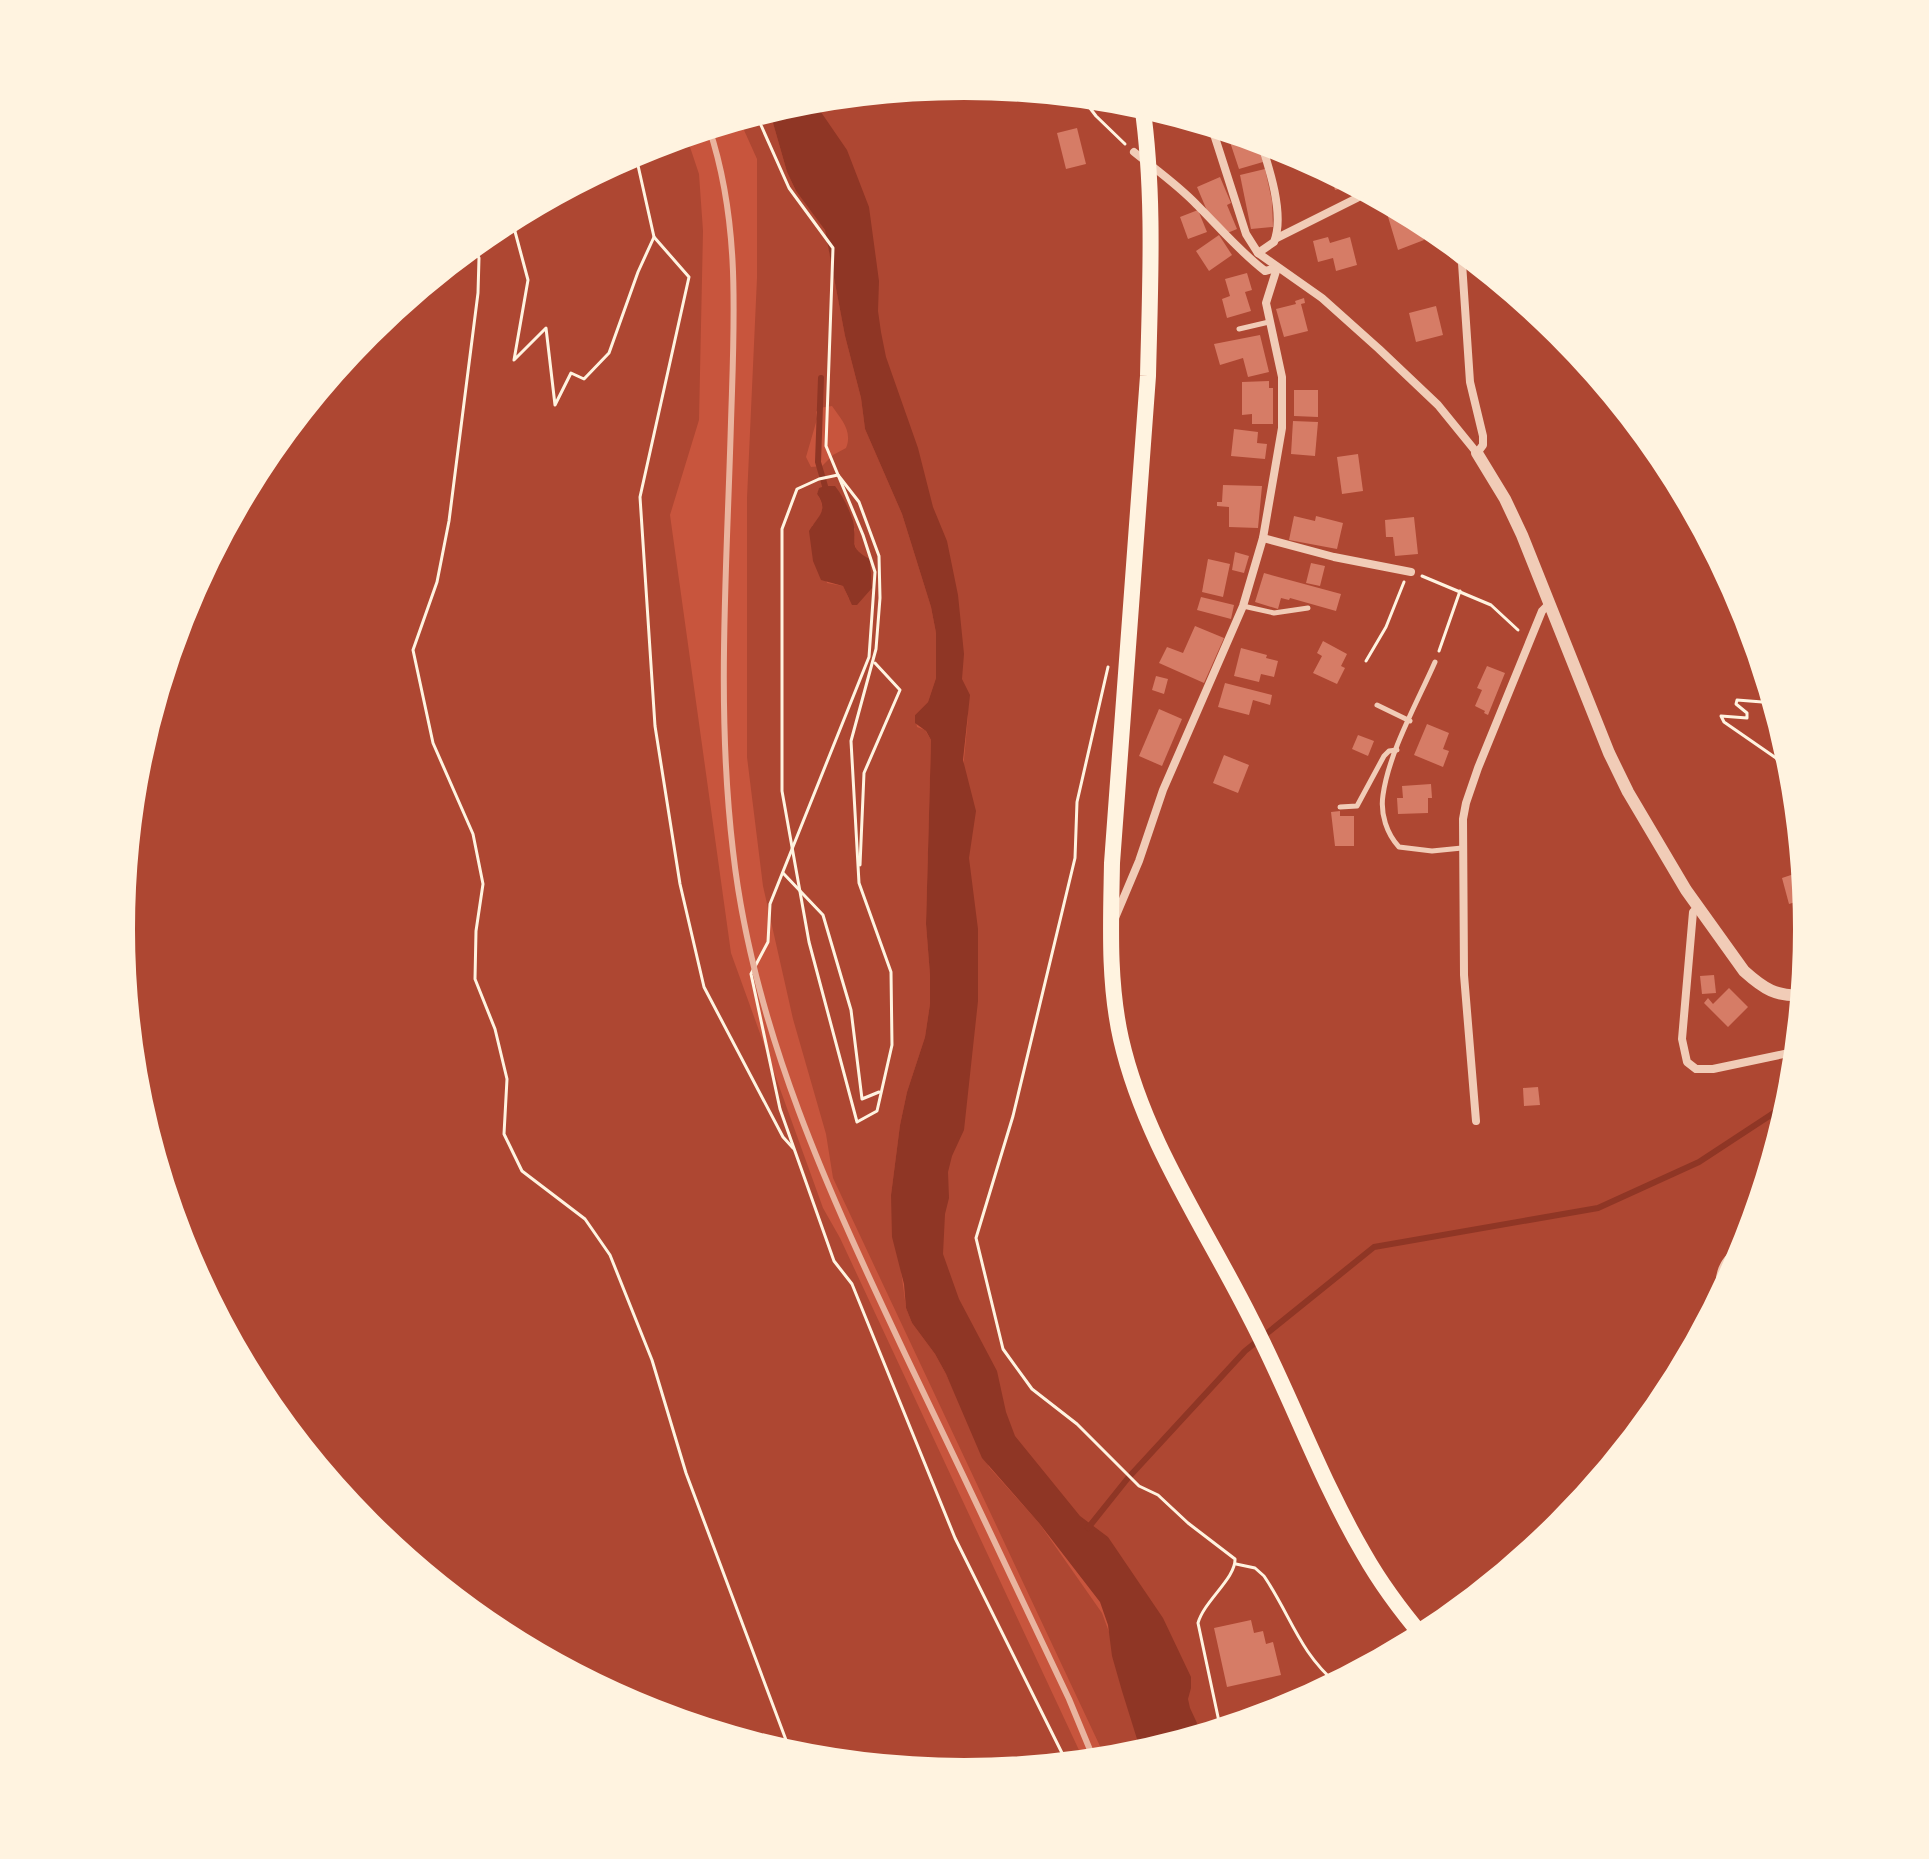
<svg xmlns="http://www.w3.org/2000/svg" width="1929" height="1859" font-family="Figtree,sans-serif">
<style>
.green{fill:#ae4732;fill-rule:evenodd}
.water{fill:#8f3625}
.lines{fill:none;stroke-linecap:round;stroke-linejoin:round}
.stream{stroke:#8f3625;stroke-width:6}
.building{fill:#d67c66}
.path{stroke:#fff3e0;stroke-width:3}
.service{stroke:#f1ccb7;stroke-width:5}
.minor{stroke:#f1ccb7;stroke-width:8}
.tertiary{stroke:#f1ccb7;stroke-width:12}
.primary{stroke:#fff3e0;stroke-width:16}
.rail{stroke:#e9b49f;stroke-width:6}
.rim{fill:none;stroke:#fff3e0;stroke-width:4}
</style>
<rect width="100%" height="100%" fill="#c8553d"/>
<g class="green">
<polygon points="965,84 1130,100 1288,149 1435,227 1563,332 1668,460 1746,606 1794,765 1810,930 1794,1095 1745,1253 1667,1400 1562,1528 1434,1633 1288,1711 1164,1748 1145,1644 938,1318 929,1138 968,716 865,356 800,100"/>
<path d="M769,109L787,172L796,191L825,229L845,336L861,398L865,429L902,514L931,607L936,633V678L928,702L915,715L917,727L925,730L931,740L926,924L930,975V1004L925,1037L907,1092L900,1125L891,1195L906,1308L912,1323L935,1354L946,1374L989,1467L1039,1523L1102,1613L1130,1689L1146,1754L1107,1761L833,1178L826,1134L793,1019L763,886L747,757V498L757,278V159L739,119ZM832,406C841,419 853,431 846,448L833,455L822,466L811,467L806,457L817,419L816,412L819,408ZM825,486L855,529L853,539L858,554L870,559L872,588L849,599L843,586L827,583L812,526C823,514 826,508 817,494L819,489Z"/>
<polygon points="686,135 699,174 703,231 699,420 670,515 731,953 823,1208 840,1238 1085,1763 964,1775 799,1759 641,1710 494,1632 366,1527 261,1399 183,1253 135,1094 119,929 135,764 184,606 262,459 367,331 495,226 641,148"/>
</g>
<g class="water">
<polygon points="812,99 847,150 869,207 879,281 878,311 881,332 886,357 918,448 933,507 947,541 958,595 964,654 962,679 970,695 963,760 976,811 969,858 978,929 978,1001 964,1130 952,1156 948,1172 949,1198 945,1214 943,1254 959,1299 997,1371 1006,1412 1015,1436 1080,1516 1108,1537 1163,1618 1191,1677 1191,1688 1188,1699 1190,1708 1203,1736 1142,1755 1122,1691 1112,1656 1108,1625 1100,1602 1039,1523 982,1458 946,1374 935,1354 912,1323 906,1308 904,1284 892,1237 891,1195 900,1125 907,1092 925,1037 930,1004 930,975 926,924 931,740 926,731 915,723 915,715 928,702 936,678 936,633 931,607 902,514 865,429 861,398 845,336 825,230 796,191 787,172 769,109"/>
<path d="M825,486H835C843,496 849,509 853,521C858,541 846,547 870,559L872,588L857,605H852L843,586L821,580L813,561L809,531C818,516 829,511 817,494L819,488Z"/>
</g>
<g class="lines">
<g class="stream">
<polyline points="821,378 818,462 825,486"/>
<polyline points="1088,1528 1128,1478 1245,1351 1374,1247 1598,1208 1699,1162 1792,1101"/>
</g>
</g>
<g class="building">
<polygon points="1077,128 1086,164 1066,169 1057,133"/>
<polygon points="1226,130 1251,137 1252,141 1256,140 1263,162 1239,169"/>
<polygon points="1265,169 1272,201 1273,227 1251,229 1240,175"/>
<polygon points="1330,171 1339,175 1356,185 1335,190"/>
<polygon points="1220,177 1231,203 1227,205 1237,229 1225,234 1208,213 1197,187"/>
<polygon points="1386,201 1415,216 1424,240 1398,250 1386,210 1389,209"/>
<polygon points="1198,210 1207,232 1188,239 1180,217"/>
<polygon points="1219,235 1232,255 1209,271 1196,251"/>
<polygon points="1328,237 1330,243 1350,237 1357,265 1336,271 1333,258 1318,262 1313,241"/>
<polygon points="1247,273 1252,290 1245,292 1251,311 1227,318 1222,299 1230,296 1225,279"/>
<polygon points="1304,298 1305,303 1301,304 1308,331 1284,337 1276,309 1296,304 1295,301"/>
<polygon points="1436,306 1443,335 1416,342 1409,313"/>
<polygon points="1260,335 1269,372 1248,377 1243,358 1220,365 1214,344"/>
<polygon points="1269,381 1269,388 1273,388 1273,424 1252,424 1252,414 1242,415 1242,382"/>
<polygon points="1294,390 1318,390 1318,417 1294,416"/>
<polygon points="1293,421 1318,422 1315,456 1291,454"/>
<polygon points="1234,429 1258,432 1257,443 1267,444 1265,459 1231,456"/>
<polygon points="1358,454 1363,491 1342,494 1337,457"/>
<polygon points="1223,485 1262,486 1258,528 1229,527 1229,507 1217,506 1217,502 1222,502"/>
<polygon points="1294,516 1315,521 1316,516 1343,523 1337,549 1289,540"/>
<polygon points="1414,517 1418,554 1395,556 1393,537 1386,537 1385,520"/>
<polygon points="1235,552 1249,556 1244,573 1232,570"/>
<polygon points="1208,559 1230,564 1223,597 1202,592"/>
<polygon points="1311,563 1325,566 1320,586 1306,583"/>
<polygon points="1264,573 1341,594 1336,611 1290,598 1289,600 1281,598 1278,609 1255,602"/>
<polygon points="1201,597 1234,605 1231,619 1197,610"/>
<polygon points="1195,626 1224,638 1204,683 1159,663 1167,647 1183,653"/>
<polygon points="1323,641 1347,654 1341,666 1345,668 1337,684 1313,673 1322,656 1317,653"/>
<polygon points="1241,648 1267,655 1266,658 1278,661 1274,677 1261,674 1259,682 1234,676"/>
<polygon points="1487,666 1505,673 1488,715 1484,713 1485,711 1475,706 1482,690 1477,688"/>
<polygon points="1156,676 1168,679 1164,694 1152,690"/>
<polygon points="1225,683 1272,695 1270,705 1253,700 1249,715 1218,707"/>
<polygon points="1159,709 1182,719 1162,766 1139,756"/>
<polygon points="1427,724 1449,733 1443,749 1449,751 1443,767 1414,755"/>
<polygon points="1358,735 1374,741 1368,756 1352,749"/>
<polygon points="1224,755 1249,765 1238,793 1213,783"/>
<polygon points="1431,784 1432,798 1428,798 1428,813 1398,814 1397,798 1403,798 1402,786"/>
<polygon points="1340,811 1340,816 1354,816 1354,846 1335,846 1331,812"/>
<polygon points="1797,873 1802,900 1789,904 1782,878"/>
<polygon points="1714,975 1716,993 1702,994 1700,976"/>
<polygon points="1729,988 1748,1007 1728,1027 1704,1003 1708,998 1713,1004"/>
<polygon points="1538,1087 1540,1105 1524,1106 1523,1088"/>
<polygon points="1251,1620 1254,1633 1263,1631 1266,1644 1273,1642 1281,1675 1227,1687 1214,1628"/>
</g>
<g class="lines">
<g class="path">
<polyline points="1080,95 1096,116 1125,144"/>
<polyline points="756,114 789,188 833,248 826,446 863,535 875,572 869,657 770,904 768,942 751,974 780,1109 834,1261 852,1284 955,1538 1068,1765"/>
<polyline points="635,152 654,237 689,277 640,497 655,726 680,884 704,987 783,1137 793,1148"/>
<polyline points="508,219 513,224 528,280 514,360 546,328 555,405 571,373 584,379 609,353 638,272 654,237"/>
<polyline points="472,245 479,258 478,293 449,521 437,582 413,650 433,743 473,834 483,884 476,931 475,979 495,1029 507,1079 504,1134 522,1171 585,1219 610,1255 652,1360 686,1473 792,1756"/>
<polygon points="838,475 859,502 879,556 880,598 876,649 851,741 859,883 891,972 892,1045 877,1111 857,1122 809,942 782,791 782,529 797,489 819,479"/>
<polyline points="1422,576 1491,605 1518,630"/>
<polyline points="1439,651 1460,591"/>
<polyline points="1366,661 1386,627 1404,582"/>
<path d="M1108,667L1077,802L1075,858L1013,1116L976,1238L1003,1349L1032,1389L1077,1424L1139,1486L1158,1495L1188,1523L1235,1559C1236,1578 1204,1601 1198,1623L1221,1731"/>
<polyline points="1767,676 1764,679 1769,684"/>
<path d="M1775,703L1737,700L1736,704L1747,713V718L1721,716L1724,722L1776,758C1794,784 1795,821 1799,852"/>
<polyline points="860,865 864,773 900,690 875,663"/>
<polyline points="783,873 823,915 851,1010 862,1099 879,1092"/>
<path d="M1236,1564L1255,1568L1264,1576C1291,1616 1299,1652 1337,1684"/>
</g>
<g class="service">
<polyline points="1437,229 1449,253 1461,263"/>
<polyline points="1239,329 1269,322"/>
<polyline points="1243,606 1274,613 1308,608"/>
<path d="M1435,662C1417,703 1389,752 1383,795C1380,814 1387,834 1399,847L1432,851L1462,848"/>
<polyline points="1377,705 1410,721"/>
<polyline points="1340,807 1357,806 1384,756 1389,751 1397,750"/>
<polyline points="1798,995 1799,987 1805,980"/>
</g>
<g class="minor">
<polyline points="1211,125 1246,234 1258,253 1322,298 1379,349 1438,405 1477,453 1483,445 1483,436 1470,382 1461,248"/>
<path d="M1134,152C1155,169 1178,185 1197,205C1220,228 1239,251 1265,271L1277,268"/>
<polyline points="1277,238 1357,198"/>
<path d="M1258,253L1274,242C1285,215 1269,167 1260,140"/>
<polyline points="1263,538 1334,557 1411,572"/>
<polyline points="1698,907 1693,912 1682,1039 1687,1062 1696,1069 1713,1069 1798,1051"/>
<polyline points="1115,918 1139,861 1163,790 1243,606 1263,538 1282,428 1282,377 1266,303 1277,268"/>
<polyline points="1476,1121 1464,975 1463,819 1466,803 1478,768 1542,611 1550,603"/>
<path d="M1722,1298C1713,1269 1730,1255 1750,1237"/>
</g>
<path class="tertiary" d="M1477,453L1505,499L1522,535L1609,753L1628,792L1686,890L1744,971C1764,989 1776,997 1804,995"/>
<path class="primary" d="M1142,104C1155,194 1150,286 1148,376L1112,863C1111,922 1108,981 1121,1039C1144,1140 1205,1227 1251,1319C1291,1396 1320,1479 1364,1554C1381,1584 1402,1612 1424,1638"/>
<path class="rail" d="M709,128C741,224 734,323 731,422C727,565 716,708 733,851C753,1030 830,1195 906,1356C961,1470 1015,1585 1069,1699L1095,1762"/>
</g>
<path d="M0 0H1929V1859H0ZM133 929a831 831 0 1 1 1662 0a831 831 0 1 1-1662 0Z" fill="#fff3e0" fill-rule="evenodd"/>
<path class="rim" d="M133 929a831 831 0 1 1 1662 0a831 831 0 1 1-1662 0Z"/>
</svg>
